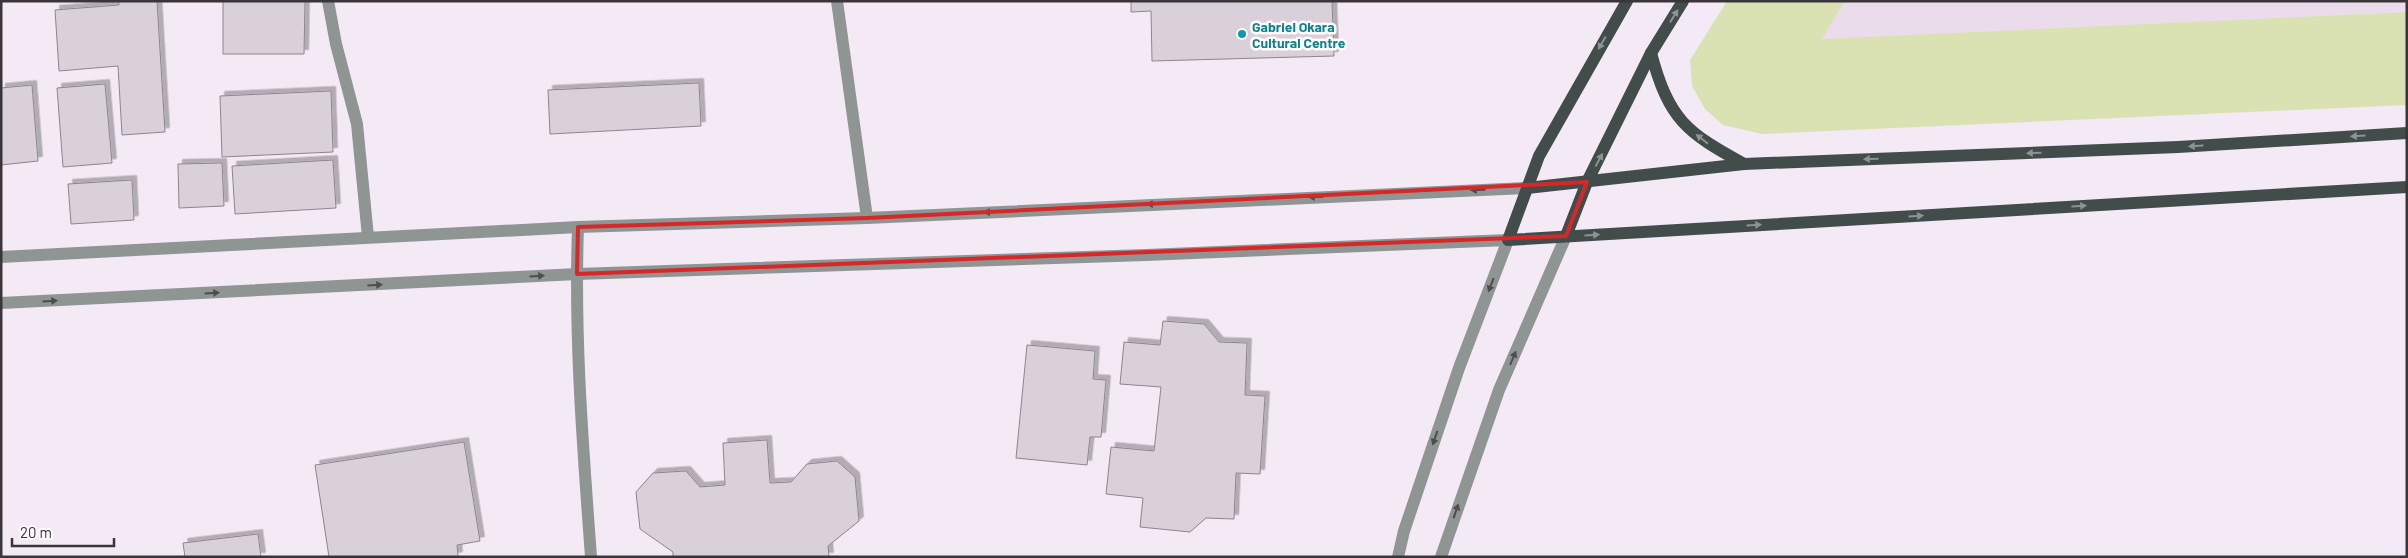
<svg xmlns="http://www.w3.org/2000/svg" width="2408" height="558" font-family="Barlow,sans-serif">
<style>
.built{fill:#ebdcec}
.green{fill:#dae2b4}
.building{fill:#d9d0da;stroke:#8d858e;filter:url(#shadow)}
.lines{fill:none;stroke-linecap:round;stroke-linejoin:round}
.minor{stroke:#8e9593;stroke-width:12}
.major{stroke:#424d4b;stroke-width:12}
.oneway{fill:#8d9293}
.oneway2{fill:#4e4d50}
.marked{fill:none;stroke:#d62828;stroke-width:4;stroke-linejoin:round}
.culture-dot{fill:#0f9aa8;stroke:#fefafe;stroke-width:2}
.labels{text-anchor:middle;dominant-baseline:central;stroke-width:5;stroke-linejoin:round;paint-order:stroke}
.culture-label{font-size:14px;font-weight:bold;fill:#0d838f;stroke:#fefafe;text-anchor:start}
</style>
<defs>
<filter id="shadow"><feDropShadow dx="4.5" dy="-4.5" stdDeviation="0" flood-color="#0004"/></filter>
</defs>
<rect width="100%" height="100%" fill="#f4eaf5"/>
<polygon class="built" points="1845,1 2407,1 2407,12 1821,40"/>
<polygon class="green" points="1727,1 1845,1 1822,39 2407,12 2407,105 1762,134 1723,125 1705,109 1692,86 1690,60"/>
<g class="building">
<polygon points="119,1 157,1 165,132 122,135 118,66 59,71 55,10 119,5"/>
<polygon points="223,1 305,1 304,54 223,54"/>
<polygon points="1131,1 1332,1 1334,56 1152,61 1151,11 1131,12"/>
<polygon points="699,83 701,126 550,134 548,90"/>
<polygon points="105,84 112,163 63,167 57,88"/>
<polygon points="32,85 38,161 1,165 1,88"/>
<polygon points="331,91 333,152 222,157 220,96"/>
<polygon points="333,160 336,208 235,214 232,166"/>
<polygon points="222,163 224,206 179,208 178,164"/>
<polygon points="132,180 134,220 71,224 68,184"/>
<polygon points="1163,321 1204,324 1219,342 1247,343 1245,395 1265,396 1260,474 1236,473 1234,519 1206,518 1190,532 1140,527 1143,498 1106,494 1111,447 1154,451 1161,387 1120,384 1124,342 1160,345"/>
<polygon points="1027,345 1095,351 1093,379 1106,380 1101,437 1090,437 1087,465 1016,458"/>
<polygon points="767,440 770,483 791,482 807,464 837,461 855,477 859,521 828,546 829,557 673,557 673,552 640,529 636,492 653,473 686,471 700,487 725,485 723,443"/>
<polygon points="464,442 480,541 457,545 458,556 455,557 329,557 315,465"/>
<polygon points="258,534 261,557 185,557 183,543"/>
</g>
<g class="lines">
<g class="minor">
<polyline points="328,1 336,44 357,124 368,237"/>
<polyline points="837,1 867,218"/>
<path d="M578,227C574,338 583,447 591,557"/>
<polyline points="1,257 578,227 867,218 1527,188"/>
<polyline points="1,303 577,274 1146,255 1508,240 1459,368 1404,531 1398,557"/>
<polyline points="1441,557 1499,390 1566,236"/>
</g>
<g class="major">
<polyline points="1627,1 1539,156 1508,240 2407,187"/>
<path d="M1651,53C1669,120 1686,132 1744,164"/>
<polyline points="1527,188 1744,164 2178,147 2407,133"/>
<polyline points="1566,236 1587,182 1651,53 1683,1"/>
</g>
</g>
<defs><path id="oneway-solid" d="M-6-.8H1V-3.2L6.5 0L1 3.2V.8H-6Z" transform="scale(1.25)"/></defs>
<g class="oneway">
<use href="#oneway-solid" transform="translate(1674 16) rotate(-58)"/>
<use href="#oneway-solid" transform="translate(1602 43) rotate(120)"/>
<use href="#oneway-solid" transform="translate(2358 136) rotate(177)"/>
<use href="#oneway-solid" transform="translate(1702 139) rotate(-142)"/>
<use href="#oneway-solid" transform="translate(2196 146) rotate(177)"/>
<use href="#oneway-solid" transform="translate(2034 153) rotate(178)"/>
<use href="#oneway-solid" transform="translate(1871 159) rotate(178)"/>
<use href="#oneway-solid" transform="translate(1599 160) rotate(-62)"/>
<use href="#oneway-solid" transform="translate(2079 206) rotate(-3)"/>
<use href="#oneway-solid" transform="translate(1916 216) rotate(-3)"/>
<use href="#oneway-solid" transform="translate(1754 225) rotate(-3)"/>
<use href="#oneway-solid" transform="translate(1592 235) rotate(-3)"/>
</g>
<g class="oneway2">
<use href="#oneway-solid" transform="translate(1478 190) rotate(178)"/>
<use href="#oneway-solid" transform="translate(1316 197) rotate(178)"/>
<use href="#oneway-solid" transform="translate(1154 204) rotate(177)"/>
<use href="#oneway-solid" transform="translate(991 212) rotate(177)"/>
<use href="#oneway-solid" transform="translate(537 276) rotate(-3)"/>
<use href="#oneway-solid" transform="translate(375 285) rotate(-3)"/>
<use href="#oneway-solid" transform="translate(1491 285) rotate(111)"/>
<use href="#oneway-solid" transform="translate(212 293) rotate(-3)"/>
<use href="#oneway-solid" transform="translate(50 301) rotate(-3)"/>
<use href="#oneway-solid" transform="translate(1513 358) rotate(-67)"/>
<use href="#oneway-solid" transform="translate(1435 438) rotate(109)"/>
<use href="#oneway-solid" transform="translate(1456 511) rotate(-71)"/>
</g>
<path class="marked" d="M1587,182L1566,236L577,274L578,227L867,218Z"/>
<circle class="culture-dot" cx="1242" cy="34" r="5"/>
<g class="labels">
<g class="culture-label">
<text x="1252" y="26">Gabriel Okara<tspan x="1252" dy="16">Cultural Centre</tspan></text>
</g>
</g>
<rect width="2408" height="558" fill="none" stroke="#393539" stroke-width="5"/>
<path d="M12 538v8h102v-8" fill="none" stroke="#393539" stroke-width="2.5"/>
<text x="20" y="538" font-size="15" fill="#393539" stroke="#fefafe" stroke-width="4" paint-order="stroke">20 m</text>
</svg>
